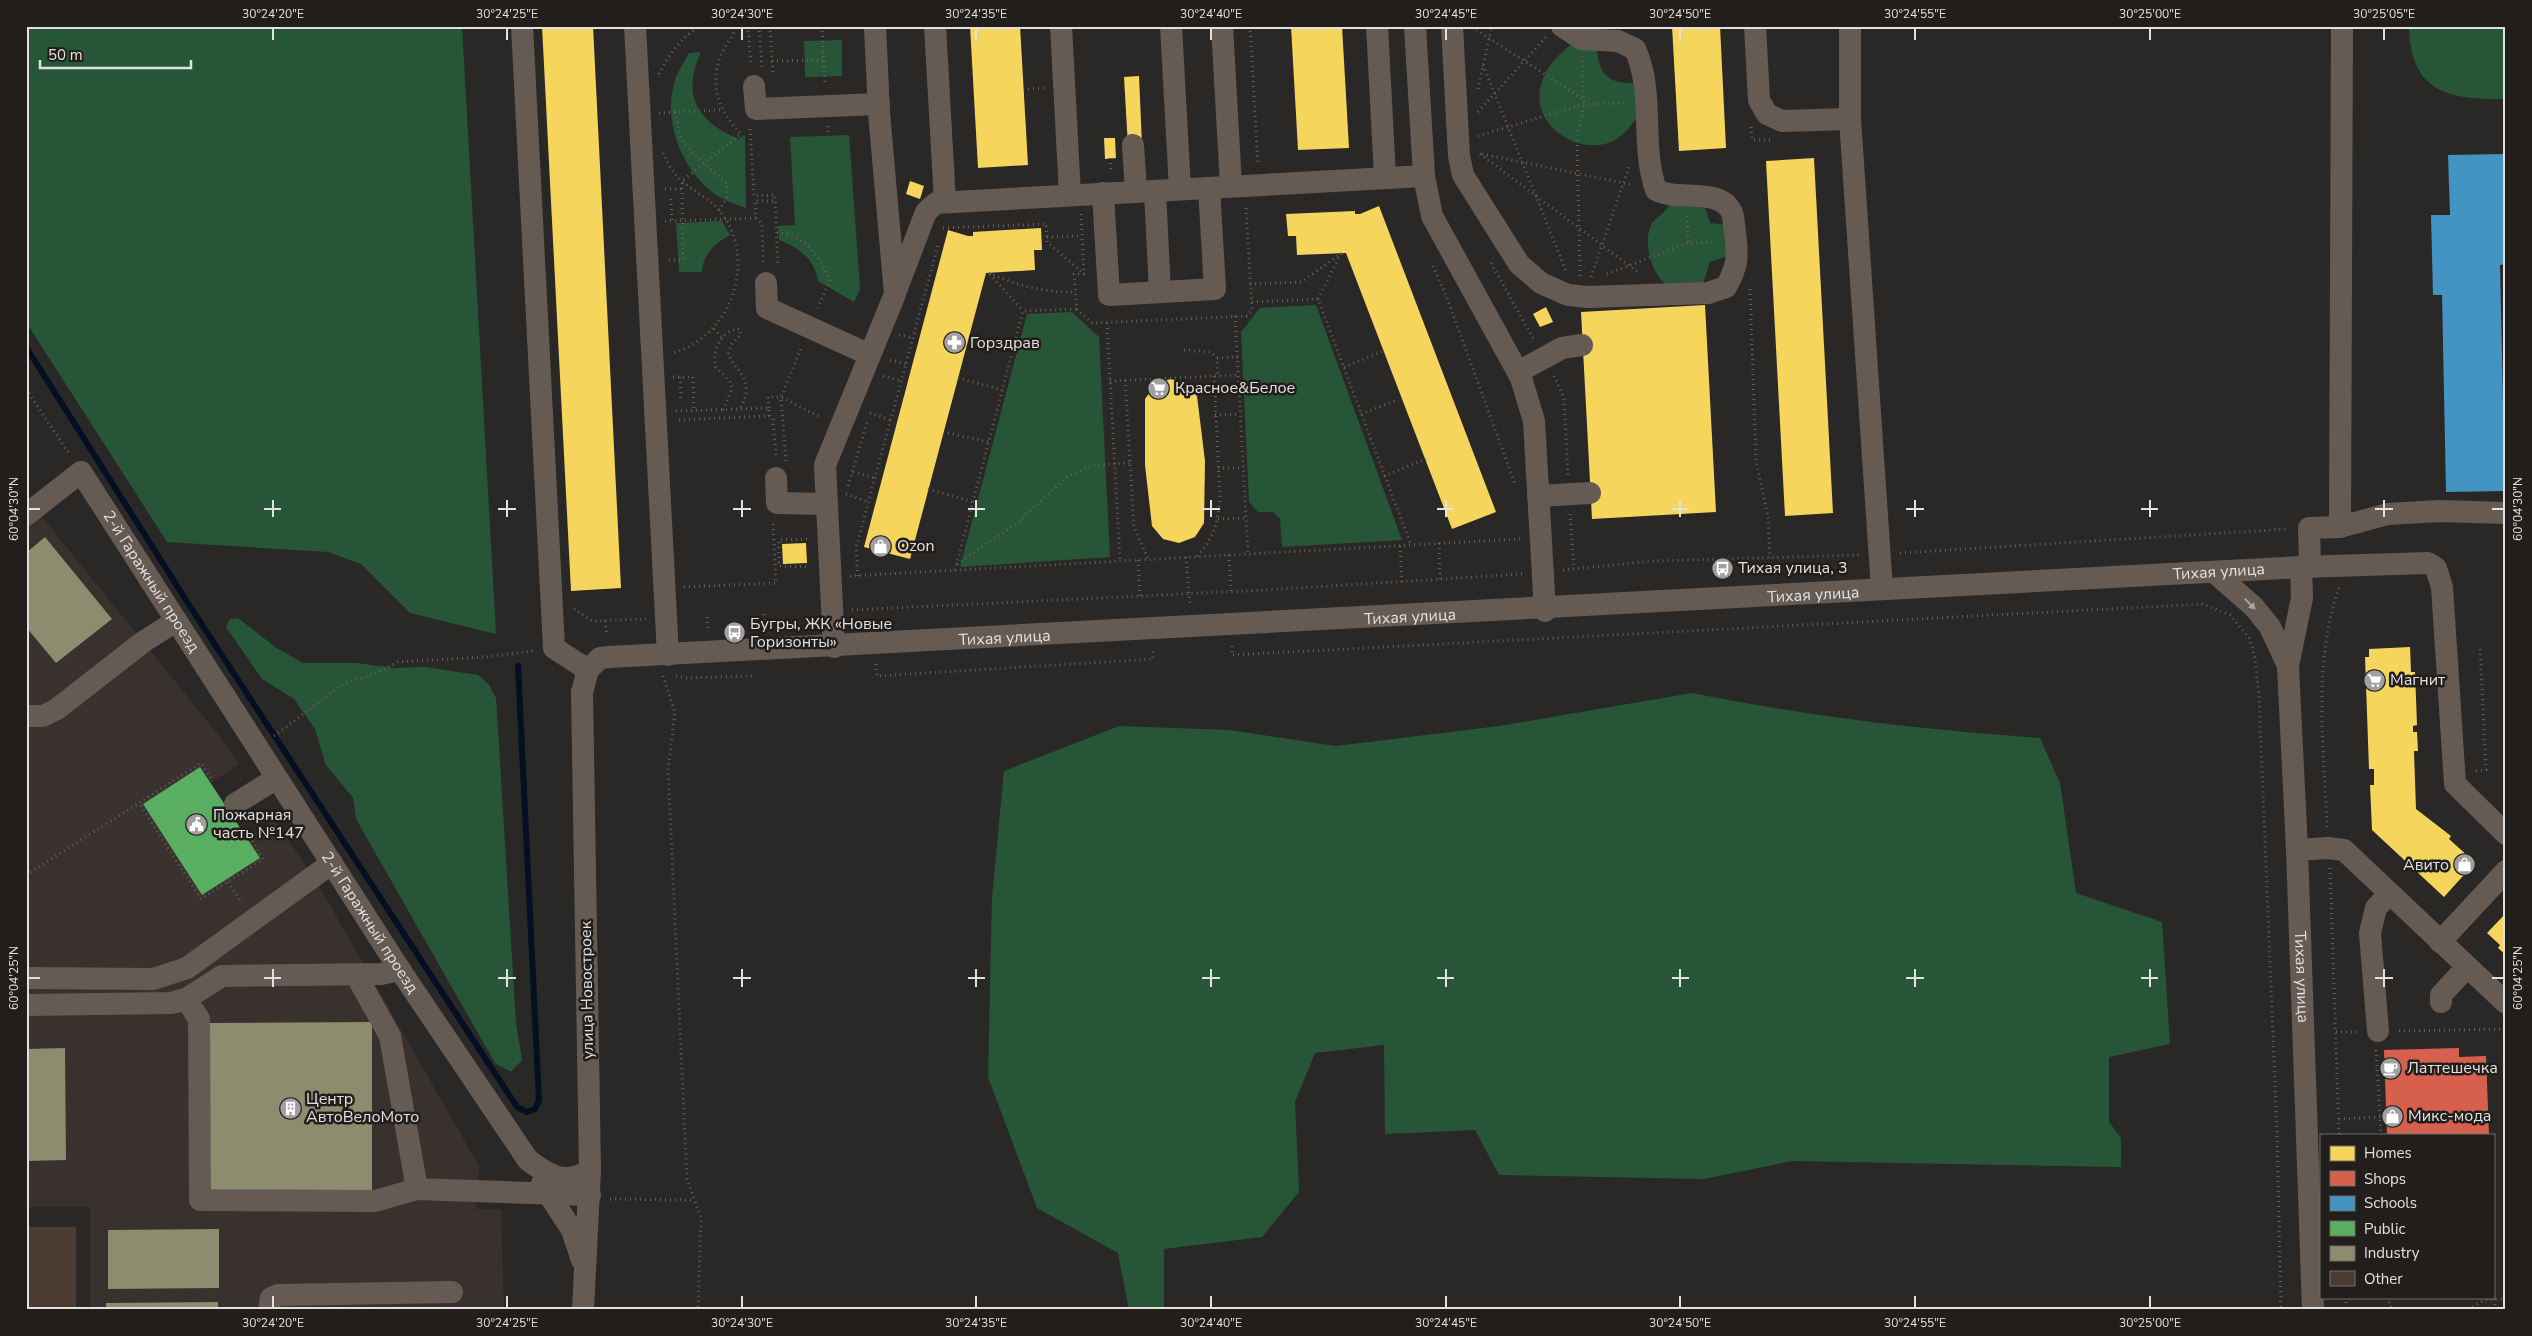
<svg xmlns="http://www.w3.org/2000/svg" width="2532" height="1336" font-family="'Nunito Sans',sans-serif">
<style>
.built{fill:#38312e}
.green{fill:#265637}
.homes{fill:#f6d55c}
.shops{fill:#d6604d}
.schools{fill:#4393c3}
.public{fill:#5aae61}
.industry{fill:#8c8c6e}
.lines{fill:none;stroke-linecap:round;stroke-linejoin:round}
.stream{stroke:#041022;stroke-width:6}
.building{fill:#4c3b33}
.path{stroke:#655f5a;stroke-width:3;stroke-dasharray:1 4;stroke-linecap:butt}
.minor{stroke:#655b53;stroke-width:22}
.oneway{fill:#aaa5a1}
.ticks{fill:none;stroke:#e3e1e0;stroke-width:2}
.labels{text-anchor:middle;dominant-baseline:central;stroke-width:5;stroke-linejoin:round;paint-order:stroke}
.poi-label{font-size:16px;fill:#e3e1e0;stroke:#211e1c;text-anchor:start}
.street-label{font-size:16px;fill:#e3e1e0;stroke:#211e1c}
.neatline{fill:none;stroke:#e3e1e0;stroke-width:2}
.ticks-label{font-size:12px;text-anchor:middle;fill:#e3e1e0}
</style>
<rect width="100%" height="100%" fill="#2a2827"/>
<polygon class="built" points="26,507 39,513 216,732 239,764 211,783 247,838 275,820 319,886 479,1166 476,1209 501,1209 504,1310 90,1310 90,1207 26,1207"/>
<g class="green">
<polygon points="26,26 462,26 496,634 410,613 361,564 328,552 167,542 26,322"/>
<path d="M2409,26H2506V99C2449,100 2410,93 2409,26Z"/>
<polygon points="842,40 842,76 805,77 804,41"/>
<path d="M1572,44L1597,48C1599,76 1609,84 1637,83L1639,115C1631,125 1623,137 1611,142C1575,156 1528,122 1542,82C1547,65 1559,54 1572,44Z"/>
<path d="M701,52C681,95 697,122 739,139L745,135L746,208C738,205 729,202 721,198C686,178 664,127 673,88C675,75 683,64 689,53Z"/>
<path d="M849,135L860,289L854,302L818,281C815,259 798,247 779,240L778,226L795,225L790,137Z"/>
<path d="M1704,204L1710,223L1727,225L1728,256L1710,262L1702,286C1694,287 1683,289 1675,288C1653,285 1642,242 1651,225C1655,217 1664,215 1669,205Z"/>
<path d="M722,221L730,235C715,243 702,255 702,272H679L676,223Z"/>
<polygon points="1316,305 1402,540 1282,547 1280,519 1273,512 1258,512 1249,502 1241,332 1260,308"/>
<polygon points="1072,312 1099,337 1110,557 960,567 1027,314"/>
<polygon points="238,618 275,647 303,663 356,663 395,668 425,667 478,675 489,685 496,698 516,1022 522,1060 511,1072 495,1063 356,819 353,798 326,765 315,729 294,699 262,679 226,627 230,619"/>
<path d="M1692,693C1807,716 1922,730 2040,738L2060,783L2076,893L2162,922L2170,1044L2109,1057V1122L2121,1138V1167L1792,1161L1704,1179L1499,1175L1475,1130L1385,1134L1384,1045L1315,1053L1295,1102L1299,1192L1262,1237L1164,1249V1310H1129L1118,1253L1037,1208L988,1077L992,897L1004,771L1119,726L1229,730L1336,746L1499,726Z"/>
</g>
<g class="homes">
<polygon points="542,26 593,26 621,588 571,591"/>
<polygon points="970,26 1020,26 1028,165 978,168"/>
<polygon points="1291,26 1342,26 1349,148 1298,150"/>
<polygon points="1672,26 1720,26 1726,148 1679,151"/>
<polygon points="1139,76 1142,145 1128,146 1124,77"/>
<polygon points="1104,138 1115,138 1116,158 1105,159"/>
<polygon points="1814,158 1833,513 1785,516 1766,161"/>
<polygon points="910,181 924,186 920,199 906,194"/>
<polygon points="1379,206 1496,512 1452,529 1346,253 1297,255 1296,236 1288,236 1286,214 1355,211 1355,214 1360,214"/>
<polygon points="1041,228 1042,250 1034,250 1035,270 986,273 910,559 864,547 948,230 968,236 973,236 973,232"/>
<polygon points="1705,305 1716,512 1592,519 1581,312"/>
<polygon points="1546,307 1553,322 1540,327 1533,314"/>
<polygon points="1170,379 1187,383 1197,396 1205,461 1204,523 1195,537 1179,543 1163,539 1152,526 1145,465 1145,399 1155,385"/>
<polygon points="806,543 807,563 783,564 782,544"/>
<polygon points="2410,647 2411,672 2415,672 2417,725 2413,726 2413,732 2417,732 2418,751 2414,751 2416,809 2451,836 2449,839 2469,857 2466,861 2472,866 2444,897 2372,830 2370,785 2374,785 2374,769 2369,769 2365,657 2369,657 2369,649"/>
<polygon points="2506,913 2506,955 2498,948 2500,945 2487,933"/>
</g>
<polygon class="shops" points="2459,1048 2459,1057 2486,1056 2489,1135 2387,1135 2384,1050"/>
<polygon class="schools" points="2506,154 2506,264 2500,265 2505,491 2446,492 2442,295 2433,295 2431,215 2450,215 2448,155"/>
<polygon class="public" points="200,767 260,858 202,895 143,804"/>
<g class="industry">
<polygon points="45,537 112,619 56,663 26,627 26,553"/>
<polygon points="372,1022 372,1193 208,1194 207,1023"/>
<polygon points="65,1048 66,1160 26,1161 26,1049"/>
<polygon points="219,1229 219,1288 108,1289 108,1230"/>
<polygon points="218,1302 218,1310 106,1310 106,1303"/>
</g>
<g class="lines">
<polyline class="stream" points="26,347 193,611 517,1107 527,1112 535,1109 539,1100 518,666"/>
</g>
<rect class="building" x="26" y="1227" width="50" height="83"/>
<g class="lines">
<g class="path">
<polyline points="748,26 751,66"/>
<polyline points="759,26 762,68"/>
<polyline points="770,26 773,76"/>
<polyline points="822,26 825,85"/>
<polyline points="1250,26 1258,165"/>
<polyline points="1472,27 1583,99"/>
<polyline points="772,61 824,60"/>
<polyline points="1483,65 1566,271"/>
<path d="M659,74C669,55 681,36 701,26"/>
<polyline points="1028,89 1044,88"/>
<polyline points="1478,89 1492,26"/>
<polyline points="675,112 680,136 687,148 727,184 727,197 719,211"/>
<polyline points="1478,112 1546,37"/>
<polyline points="659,113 721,110"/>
<polyline points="828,126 828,135"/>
<polyline points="1751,127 1752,140 1770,140"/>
<polyline points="750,129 754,196 775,195 778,266"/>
<polyline points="1478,136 1584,104 1627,103"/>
<path d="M663,153C668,163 673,174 682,181C695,193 713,200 723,215C757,265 730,336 673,353"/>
<polyline points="1480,154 1639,273"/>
<polyline points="1482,154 1633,185"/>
<polyline points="1110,158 1111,173"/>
<polyline points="665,189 682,189"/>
<polyline points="671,199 672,221"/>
<polyline points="1081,214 1084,274 1074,274 1077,309 1092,323 1247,316 1252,310 1246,207"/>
<polyline points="1687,216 1688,243"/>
<polyline points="756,218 762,224 763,262"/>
<polyline points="665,221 756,218 755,201 775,201"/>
<polyline points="943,228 1046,224 1047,242 1083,273"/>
<path d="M777,233C803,232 821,259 830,280L818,308"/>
<polyline points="1047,237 1081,236"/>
<path d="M669,260H683L682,181L741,134C720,111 709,89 720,57C724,46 734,37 736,26"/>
<polyline points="1491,263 1534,340"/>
<polyline points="1433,266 1447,298 1515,484"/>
<path d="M989,273C1016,285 1045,293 1075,292"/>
<polyline points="990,274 1023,311"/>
<polyline points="1607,274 1688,243 1715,242"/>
<polyline points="1580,276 1577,137 1584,104 1582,60"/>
<polyline points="1591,277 1629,167"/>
<polyline points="1250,284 1301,282 1342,253"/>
<polyline points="1750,289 1756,460 1768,517 1770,558"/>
<polyline points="1318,299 1341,254"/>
<polyline points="1252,302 1318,299 1411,545"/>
<polyline points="1235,316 1248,554"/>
<polyline points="1107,323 1120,561"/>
<polyline points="714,329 723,338"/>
<polyline points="899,335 913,338"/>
<polyline points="1184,350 1211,352 1217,358 1218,375"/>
<polyline points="1217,358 1238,357"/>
<polyline points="890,360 906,364"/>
<polyline points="1344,367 1384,351"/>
<polyline points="883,376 901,381"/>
<polyline points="1554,376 1564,398 1568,475"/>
<polyline points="673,377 693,377 694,411"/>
<polyline points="680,377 681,402"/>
<polyline points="958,378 1002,390"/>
<polyline points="1125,380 1134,527 1148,559"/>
<polyline points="1110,381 1238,375"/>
<polyline points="26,389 70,455"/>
<polyline points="769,408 768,397 781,397 822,418"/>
<path d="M723,410L732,389L730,382L716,367C711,351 722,329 740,329L741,334L732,344L728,354C740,377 755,380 740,409"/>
<polyline points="676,411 769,408 769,416 676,420"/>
<polyline points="870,413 891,420"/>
<polyline points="1361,414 1395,401"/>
<polyline points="1215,415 1240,414"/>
<polyline points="769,416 773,419 776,458"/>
<polyline points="948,433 988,442"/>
<polyline points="786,461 781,397 802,346"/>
<polyline points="1218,468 1243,468"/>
<polyline points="853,472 875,478"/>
<polyline points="1384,476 1426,459"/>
<polyline points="848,486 867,423"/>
<polyline points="928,489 973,502"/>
<polyline points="846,494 869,502"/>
<polyline points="1570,514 1574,569"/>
<polyline points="1218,519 1246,518"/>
<polyline points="807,539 779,540 779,566 809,567"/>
<polyline points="1439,543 1440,579"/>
<polyline points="1400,546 1402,582"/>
<polyline points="1900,553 2288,529"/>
<polyline points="1229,555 1231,592"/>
<path d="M1197,556C1215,537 1217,524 1220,499L1214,375"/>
<polyline points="1186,557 1190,606"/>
<polyline points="1138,560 1140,597"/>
<polyline points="957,564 1017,523 1068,476 1092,465 1130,463"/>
<polyline points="955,570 1023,311 1077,309"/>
<polyline points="1563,570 1654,561 1859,555"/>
<polyline points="850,576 1520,539"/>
<polyline points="858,576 856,548 938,245"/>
<polyline points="684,587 776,583 773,523"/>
<polyline points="574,609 592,621 646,619"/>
<polyline points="852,610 1265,590 1522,574"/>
<polyline points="764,614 764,630"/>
<polyline points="707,617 708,631"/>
<polyline points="605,621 607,636"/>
<polyline points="1232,646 1232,655 2203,604 2230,615 2250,639 2255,659 2259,695 2277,1133 2281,1310"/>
<polyline points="876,664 877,676 1153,659 1153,651"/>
<polyline points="663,676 675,712 668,769 687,1179 701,1218 698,1310"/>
<polyline points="676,676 686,678 752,676"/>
<polyline points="274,736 345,683 375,674 398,662 485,657 533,651"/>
<polyline points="2476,771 2486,770 2480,646"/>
<polyline points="211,778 201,763 139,803 201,899 263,859 251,839"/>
<path d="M2327,827C2324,748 2312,661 2340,585"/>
<polyline points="2330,868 2339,1135"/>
<polyline points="26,875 139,803"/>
<polyline points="228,882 242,903"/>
<polyline points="2504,1028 2506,1091"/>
<polyline points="2399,1031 2504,1029"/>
<polyline points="2336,1032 2358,1032"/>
<polyline points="2376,1050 2381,1135"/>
<polyline points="2339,1119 2380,1117"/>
<polyline points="610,1199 694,1200"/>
<polyline points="2346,1297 2346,1310"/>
<polyline points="2387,1297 2392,1310"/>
<polyline points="2495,1299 2495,1310"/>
<polyline points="2423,1310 2471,1308 2484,1300 2506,1299"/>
</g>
<g class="minor">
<polyline points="522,26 554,648 588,670"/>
<polyline points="635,26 668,655"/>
<polyline points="935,26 945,202"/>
<polyline points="1061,26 1070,195"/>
<polyline points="1171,26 1180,189"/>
<polyline points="1222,26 1231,186"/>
<polyline points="1377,26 1385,177"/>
<polyline points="1415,26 1424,176 1432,216 1521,378 1534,421 1545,611"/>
<path d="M1452,26L1459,156L1463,175L1519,264L1541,283L1568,295L1588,297L1708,293L1726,287C1738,266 1738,256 1735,232C1734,227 1734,219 1732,213C1721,186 1677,202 1656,190C1640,144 1655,92 1635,49L1618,41L1581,39L1562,26"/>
<polyline points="1755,26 1759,100 1767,114 1782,121 1850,119"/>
<polyline points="1850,26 1850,119 1882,589"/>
<polyline points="754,86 756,109 879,104"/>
<polyline points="1133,145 1136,192"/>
<polyline points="1155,191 1160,292"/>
<polyline points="1103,193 1109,295 1215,289 1209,188"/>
<polyline points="766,283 767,308 870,355"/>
<polyline points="897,288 926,212 936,203 1424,176"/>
<polyline points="1518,372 1562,348 1582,345"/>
<polyline points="776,478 777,503 827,504"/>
<polyline points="1538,496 1590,493"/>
<path id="s1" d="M26,515L81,472L400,970L528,1160C550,1176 564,1186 590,1170"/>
<polyline points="2340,527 2342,26"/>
<polyline points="2310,566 2309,528 2340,527 2388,514 2439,511 2506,513"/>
<polyline points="2301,567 2428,563 2436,568 2442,587 2455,784 2506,834"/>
<polyline points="2214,572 2254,607 2270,627 2288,666"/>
<polyline points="834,647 825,465 895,294 879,113 875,26"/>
<path id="s2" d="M588,670L600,658L609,657C1173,631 1737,600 2301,567L2302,598L2288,666L2297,850L2313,1310"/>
<polyline points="26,716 43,716 57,709 143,642 176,621"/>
<polyline points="235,804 277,778"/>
<polyline points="2297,850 2328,848 2344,850 2506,1003"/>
<polyline points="2440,942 2506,871"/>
<polyline points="356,975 390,1036 417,1189 590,1195"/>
<polyline points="26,978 153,979 187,968 332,863"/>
<polyline points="186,999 199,1019 200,1200 375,1201 417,1189"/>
<polyline points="2441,1002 2441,995 2467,967"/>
<polyline points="26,1005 171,1003 186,999 222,976 381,974 400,970"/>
<polyline points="2378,1031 2370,933 2376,908 2389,894"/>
<polyline points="542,1184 572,1230 582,1260"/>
<polyline points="269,1310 271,1298 278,1295 452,1292"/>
<polyline points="583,1310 590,1170 582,692 588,670"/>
</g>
</g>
<defs><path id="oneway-solid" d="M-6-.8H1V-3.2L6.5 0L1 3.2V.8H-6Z" transform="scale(1.25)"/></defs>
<use class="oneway" href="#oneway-solid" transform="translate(2250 604) rotate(45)"/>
<path class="ticks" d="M273,28V40M507,28V40M742,28V40M976,28V40M1211,28V40M1446,28V40M1680,28V40M1915,28V40M2150,28V40M2384,28V40M273,500V517M507,500V517M742,500V517M976,500V517M1211,500V517M1446,500V517M1680,500V517M1915,500V517M2150,500V517M2384,500V517M28,509H40M264,509H281M498,509H516M733,509H751M968,509H985M1202,509H1220M1437,509H1454M1672,509H1689M1906,509H1924M2141,509H2158M2375,509H2393M2492,509H2504M273,969V987M507,969V987M742,969V987M976,969V987M1211,969V987M1446,969V987M1680,969V987M1915,969V987M2150,969V987M2384,969V987M28,978H40M264,978H281M498,978H516M733,978H751M968,978H985M1202,978H1220M1437,978H1454M1672,978H1689M1906,978H1924M2141,978H2158M2375,978H2393M2492,978H2504M273,1296V1308M507,1296V1308M742,1296V1308M976,1296V1308M1211,1296V1308M1446,1296V1308M1680,1296V1308M1915,1296V1308M2150,1296V1308"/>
<defs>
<symbol id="pharmacy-disc" viewBox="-11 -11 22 22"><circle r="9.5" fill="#a2a09f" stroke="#211e1c"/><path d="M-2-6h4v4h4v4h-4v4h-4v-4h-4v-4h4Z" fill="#fff"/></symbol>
<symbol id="supermarket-disc" viewBox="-11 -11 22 22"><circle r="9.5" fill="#a2a09f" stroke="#211e1c"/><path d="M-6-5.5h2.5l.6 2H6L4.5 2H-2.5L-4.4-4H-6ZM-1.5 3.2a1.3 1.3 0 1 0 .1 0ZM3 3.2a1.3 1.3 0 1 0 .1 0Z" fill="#fff"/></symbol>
<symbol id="shop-disc" viewBox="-11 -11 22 22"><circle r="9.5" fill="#a2a09f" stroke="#211e1c"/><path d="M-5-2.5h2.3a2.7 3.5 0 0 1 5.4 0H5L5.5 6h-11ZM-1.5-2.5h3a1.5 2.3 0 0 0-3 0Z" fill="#fff"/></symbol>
<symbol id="bus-disc" viewBox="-11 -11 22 22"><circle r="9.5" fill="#a2a09f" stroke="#211e1c"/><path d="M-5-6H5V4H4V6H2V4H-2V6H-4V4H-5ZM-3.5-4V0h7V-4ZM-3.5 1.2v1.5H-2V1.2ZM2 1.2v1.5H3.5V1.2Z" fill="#fff"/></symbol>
<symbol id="civic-disc" viewBox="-11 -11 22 22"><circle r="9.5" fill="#a2a09f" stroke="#211e1c"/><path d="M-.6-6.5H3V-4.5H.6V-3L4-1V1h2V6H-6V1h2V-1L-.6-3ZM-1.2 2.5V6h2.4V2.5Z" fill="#fff"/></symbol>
<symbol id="cafe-disc" viewBox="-11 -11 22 22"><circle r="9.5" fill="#a2a09f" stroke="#211e1c"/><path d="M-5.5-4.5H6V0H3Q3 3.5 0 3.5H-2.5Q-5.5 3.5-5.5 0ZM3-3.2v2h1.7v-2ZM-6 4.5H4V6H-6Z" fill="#fff"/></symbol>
<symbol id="building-disc" viewBox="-11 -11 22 22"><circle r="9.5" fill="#a2a09f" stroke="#211e1c"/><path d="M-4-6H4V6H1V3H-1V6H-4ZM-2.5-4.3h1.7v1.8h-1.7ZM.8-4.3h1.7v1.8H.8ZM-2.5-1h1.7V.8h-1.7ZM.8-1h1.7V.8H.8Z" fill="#fff"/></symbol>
</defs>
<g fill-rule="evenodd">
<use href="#pharmacy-disc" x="942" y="330" width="25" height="25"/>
<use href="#supermarket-disc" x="1146" y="376" width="25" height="25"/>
<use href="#shop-disc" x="868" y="534" width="25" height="25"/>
<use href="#bus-disc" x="1710" y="556" width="25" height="25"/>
<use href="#bus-disc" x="722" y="620" width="25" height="25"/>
<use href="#supermarket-disc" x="2362" y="668" width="25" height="25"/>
<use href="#civic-disc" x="184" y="812" width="25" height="25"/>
<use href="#shop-disc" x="2452" y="852" width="25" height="25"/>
<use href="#cafe-disc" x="2378" y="1056" width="25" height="25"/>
<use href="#building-disc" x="278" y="1096" width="25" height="25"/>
<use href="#shop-disc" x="2380" y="1104" width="25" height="25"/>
</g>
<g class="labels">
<g class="poi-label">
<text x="970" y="343">Горздрав</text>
<text x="1175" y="388">Красное&amp;Белое</text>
<text x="897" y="546">Ozon</text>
<text x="1738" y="568">Тихая улица, 3</text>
<text x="750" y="624">Бугры, ЖК «Новые<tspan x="750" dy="18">Горизонты»</tspan></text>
<text x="2390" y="680">Магнит</text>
<text x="213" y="815">Пожарная<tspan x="213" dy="18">часть №147</tspan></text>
<text x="2449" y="865" text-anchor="end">Авито</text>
<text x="2407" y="1068">Латтешечка</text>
<text x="306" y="1099">Центр<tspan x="306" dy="18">АвтоВелоМото</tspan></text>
<text x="2408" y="1116">Микс-мода</text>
</g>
<g class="street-label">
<text stroke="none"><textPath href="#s2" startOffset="1638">Тихая улица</textPath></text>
<text stroke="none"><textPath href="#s1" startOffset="200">2-й Гаражный проезд</textPath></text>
<text stroke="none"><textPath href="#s2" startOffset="1232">Тихая улица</textPath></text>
<text stroke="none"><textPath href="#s2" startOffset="828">Тихая улица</textPath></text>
<text stroke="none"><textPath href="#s2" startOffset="422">Тихая улица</textPath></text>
<text stroke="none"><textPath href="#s1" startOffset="605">2-й Гаражный проезд</textPath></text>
<text stroke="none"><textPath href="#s2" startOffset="2132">Тихая улица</textPath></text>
<text transform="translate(587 990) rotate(-91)">улица Новостроек</text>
</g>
</g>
<rect width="2532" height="1336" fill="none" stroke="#211e1c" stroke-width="55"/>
<rect x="2320" y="1134" width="175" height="165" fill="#211e1c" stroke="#6f6c6a"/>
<rect x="2330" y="1146" width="25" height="15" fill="#f6d55c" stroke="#6f6c6a"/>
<text x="2364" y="1158" font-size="15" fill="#e3e1e0">Homes</text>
<rect x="2330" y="1171" width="25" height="15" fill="#d6604d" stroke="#6f6c6a"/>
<text x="2364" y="1184" font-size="15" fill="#e3e1e0">Shops</text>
<rect x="2330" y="1196" width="25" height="15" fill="#4393c3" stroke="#6f6c6a"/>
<text x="2364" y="1208" font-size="15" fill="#e3e1e0">Schools</text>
<rect x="2330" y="1221" width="25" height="15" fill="#5aae61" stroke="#6f6c6a"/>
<text x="2364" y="1234" font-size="15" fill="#e3e1e0">Public</text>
<rect x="2330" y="1246" width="25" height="15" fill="#8c8c6e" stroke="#6f6c6a"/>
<text x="2364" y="1258" font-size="15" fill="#e3e1e0">Industry</text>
<rect x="2330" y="1271" width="25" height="15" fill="#4c3b33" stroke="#6f6c6a"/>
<text x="2364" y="1284" font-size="15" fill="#e3e1e0">Other</text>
<path d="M40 60v8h151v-8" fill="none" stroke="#e3e1e0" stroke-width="2.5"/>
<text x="48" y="60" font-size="15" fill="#e3e1e0" stroke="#211e1c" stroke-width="4" paint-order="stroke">50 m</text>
<rect x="28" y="28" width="2476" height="1280" class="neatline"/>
<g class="ticks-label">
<text x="273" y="18">30°24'20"E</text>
<text x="507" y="18">30°24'25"E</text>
<text x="742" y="18">30°24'30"E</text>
<text x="976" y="18">30°24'35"E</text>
<text x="1211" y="18">30°24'40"E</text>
<text x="1446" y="18">30°24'45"E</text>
<text x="1680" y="18">30°24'50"E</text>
<text x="1915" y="18">30°24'55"E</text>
<text x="2150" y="18">30°25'00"E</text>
<text x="2384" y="18">30°25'05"E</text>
<text transform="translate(14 509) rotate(-90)" y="4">60°04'30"N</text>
<text transform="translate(2518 509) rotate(-90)" y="4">60°04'30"N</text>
<text transform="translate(14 978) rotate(-90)" y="4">60°04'25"N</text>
<text transform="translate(2518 978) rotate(-90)" y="4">60°04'25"N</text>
<text x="273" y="1327">30°24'20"E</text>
<text x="507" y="1327">30°24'25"E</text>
<text x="742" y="1327">30°24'30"E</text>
<text x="976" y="1327">30°24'35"E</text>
<text x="1211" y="1327">30°24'40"E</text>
<text x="1446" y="1327">30°24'45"E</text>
<text x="1680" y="1327">30°24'50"E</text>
<text x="1915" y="1327">30°24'55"E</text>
<text x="2150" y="1327">30°25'00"E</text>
</g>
</svg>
